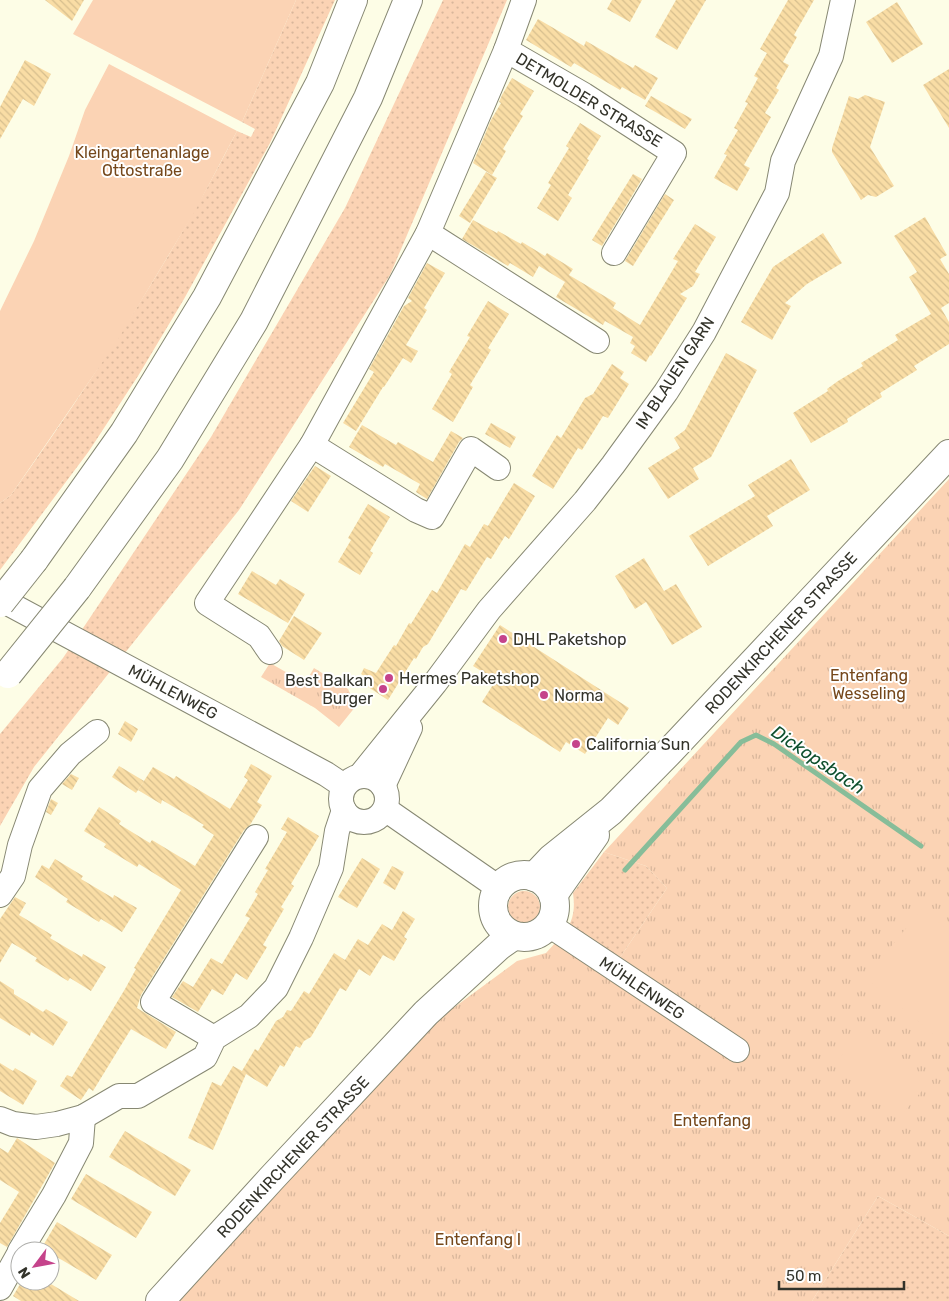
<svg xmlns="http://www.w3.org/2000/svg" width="949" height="1301" font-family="Rubik,sans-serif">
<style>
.grass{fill:url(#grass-dots)}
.park{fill:url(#park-tufts)}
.garden{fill:#fbd3b4}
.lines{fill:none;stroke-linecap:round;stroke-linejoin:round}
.stream{stroke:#87bd99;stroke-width:5}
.building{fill:url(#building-back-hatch)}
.minor-casing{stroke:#878873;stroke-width:26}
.major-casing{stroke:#878873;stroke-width:30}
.highway-casing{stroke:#878873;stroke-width:30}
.minor{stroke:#fff;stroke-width:24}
.major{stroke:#fff;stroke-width:28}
.highway{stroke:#fff;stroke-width:28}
.highway-bridge-casing{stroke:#878873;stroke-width:30;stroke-linecap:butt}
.highway-bridge{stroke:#fff;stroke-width:28}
.poi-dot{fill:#c5438b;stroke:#fff;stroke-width:2}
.labels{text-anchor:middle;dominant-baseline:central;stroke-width:4;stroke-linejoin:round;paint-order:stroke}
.street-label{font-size:16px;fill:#33332a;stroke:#fff}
.park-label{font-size:16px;fill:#75471a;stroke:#fff}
.poi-label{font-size:16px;fill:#33332a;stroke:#fff;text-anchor:start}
.water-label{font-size:18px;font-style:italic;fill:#0f502e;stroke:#fff}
</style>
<defs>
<pattern id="grass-dots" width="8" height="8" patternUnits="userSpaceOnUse" patternTransform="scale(1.25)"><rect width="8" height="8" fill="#fbd3b4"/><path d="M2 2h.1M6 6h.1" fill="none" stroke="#d8b69b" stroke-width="1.8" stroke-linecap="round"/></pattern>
<pattern id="park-tufts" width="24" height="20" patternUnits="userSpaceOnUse" patternTransform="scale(1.25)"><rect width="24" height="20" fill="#fbd3b4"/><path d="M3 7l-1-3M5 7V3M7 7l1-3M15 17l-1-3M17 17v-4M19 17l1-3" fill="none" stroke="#d8b69b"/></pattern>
<pattern id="building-back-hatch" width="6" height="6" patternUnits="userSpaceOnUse" patternTransform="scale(1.25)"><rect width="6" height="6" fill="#f9dda5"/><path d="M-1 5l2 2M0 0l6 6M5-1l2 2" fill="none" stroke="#d6be8e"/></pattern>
</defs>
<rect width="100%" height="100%" fill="#fdfde6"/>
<g class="grass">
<path d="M296,0H335L270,143L184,299L138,376L89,451L0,570V503L11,495C94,378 172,259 237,131L251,137L255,129L242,122Z"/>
<polygon points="443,0 507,0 390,275 239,510 34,767 0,826 0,734 63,658 211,437 345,208"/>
<path d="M604,852L646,866L667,888L615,965L566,931C574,918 575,908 573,893Z"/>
<circle cx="524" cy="907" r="16"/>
<polygon points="878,1196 949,1236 949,1301 812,1301"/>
</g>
<g class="park">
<polygon points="949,479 949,1236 878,1196 812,1301 176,1301 437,1020 517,961 546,953 566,931 615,965 667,888 646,866 604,852"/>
<polygon points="270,663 305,683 314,668 348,689 356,706 339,727 315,708 261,677"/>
</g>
<g class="garden">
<polygon points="93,0 296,0 242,122 73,34"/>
<polygon points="109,64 237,131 195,211 117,341 11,495 0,503 0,311 34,241 69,156 85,110"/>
<polygon points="922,909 949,931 949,1025 938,1038 865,978"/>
<polygon points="861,1032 893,1059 895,1053 912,1067 906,1069 926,1086 899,1118 880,1103 874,1104 867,1098 866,1092 834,1064"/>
</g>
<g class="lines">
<polyline class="stream" points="625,870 741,742 756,735 774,744 921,846"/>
</g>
<g class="building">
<polygon points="45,0 84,0 72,21"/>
<polygon points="612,0 642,0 630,22 607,9"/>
<polygon points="676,0 706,0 677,50 655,37"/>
<polygon points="788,0 814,0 794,35 797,37 783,62 789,65 776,88 779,90 765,113 771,117 744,165 750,168 737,191 714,178 727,155 724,154 738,130 734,128 748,103 745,102 758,78 754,76 767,53 760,49"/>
<polygon points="897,2 923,44 892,63 866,22"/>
<polygon points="538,19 584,46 586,41 633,68 635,65 658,78 645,100 622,87 620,90 574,63 571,67 526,40"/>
<polygon points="25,60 51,74 34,106 23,99 0,139 0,107"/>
<polygon points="949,69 949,128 923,85"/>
<polygon points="512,78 534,91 520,114 523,116 503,149 506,151 492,175 473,163 491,120 501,103 499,102 502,95"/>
<polygon points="865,95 885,102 870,147 894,186 876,197 868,195 861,200 832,152 832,148 849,96 858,99"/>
<polygon points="651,96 692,119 685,129 645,106"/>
<polygon points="580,123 601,136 587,159 589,160 568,195 572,198 558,221 537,208 551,185 548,183 569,148 566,146"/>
<polygon points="486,172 497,178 470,223 459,216"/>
<polygon points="633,174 642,179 602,246 592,240"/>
<polygon points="665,194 674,200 633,266 625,261"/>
<polygon points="925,217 947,255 940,259 949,274 949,303 941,308 949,322 949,344 914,366 917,370 880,393 882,397 847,419 848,422 811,443 793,413 828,391 827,389 838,381 863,366 861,363 898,340 895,335 931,314 909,277 917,272 894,236"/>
<polygon points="473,220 497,233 498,231 521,244 522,242 545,256 547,253 573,269 569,275 616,303 613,308 640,325 678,261 673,259 695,224 716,237 695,272 700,274 693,286 680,294 687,298 651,356 650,355 646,362 631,353 635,346 630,343 633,337 605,321 603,325 556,297 565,282 539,266 533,277 510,263 508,266 462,239"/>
<polygon points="823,233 842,263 807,284 785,303 791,306 772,340 741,322 773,267"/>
<polygon points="427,263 445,273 424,308 427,310 406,345 418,351 411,363 403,358 384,387 383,387 356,431 343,423 374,372 369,369 404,306 412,301 408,298"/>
<polygon points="488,301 509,314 488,348 491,350 470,385 473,387 453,422 432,409 452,374 449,372 470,337 467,336"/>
<polygon points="726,353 757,370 711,457 693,468 699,479 668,499 648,468 680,448 674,438 685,430"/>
<polygon points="612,364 624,372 620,378 629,384 608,418 603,416 582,450 578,448 553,489 532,476 557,435 561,438 585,398 593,394"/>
<polygon points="491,423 516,437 510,448 485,434"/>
<polygon points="362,425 396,445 398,442 433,462 451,431 463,438 459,442 427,499 416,492 420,484 385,464 383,467 349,447"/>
<polygon points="791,459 810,490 767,516 773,526 708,566 689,536 755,496 748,485"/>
<polygon points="315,466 331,476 308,512 291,501"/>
<polygon points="514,483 535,496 509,539 505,536 491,559 487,557 466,591 461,589 428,644 423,647 416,659 414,658 388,700 368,687 372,681 361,674 364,668 376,673 394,645 396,646 409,623 411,624 432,590 437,593 465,544 470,547 484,524 488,526"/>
<polygon points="368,504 390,517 370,551 373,553 360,575 338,562 351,540 348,538"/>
<polygon points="644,558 664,591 676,584 702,627 672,645 646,602 635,609 615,576"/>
<polygon points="252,571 276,585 280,579 305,594 288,623 238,594"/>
<polygon points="294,616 322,633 304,660 282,646 279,641"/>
<polygon points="500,625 629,708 618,725 608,718 585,754 566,742 560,752 482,702 496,680 473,666"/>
<polygon points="125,721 138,729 131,742 118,734"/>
<polygon points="251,764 272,776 257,802 262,805 250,825 244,830 141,995 137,1008 176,1032 166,1049 131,1029 93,1091 89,1088 81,1100 60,1086 67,1075 72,1077 125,989 136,969 134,968 181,890 139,864 137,867 104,847 106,844 84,831 99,807 121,821 119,824 140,837 150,843 152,840 195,866 214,835 202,827 204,825 162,800 161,804 138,790 153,767 174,779 176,776 230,809 248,780 244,777"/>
<polygon points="119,766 144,781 136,793 112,777"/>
<polygon points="71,774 79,778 72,790 62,784"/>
<polygon points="51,799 58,803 51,815 46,812"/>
<polygon points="288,817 319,836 291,884 294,886 281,907 284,909 263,945 267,947 247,980 236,973 223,995 212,989 198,1012 172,997 183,981 193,987 211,958 222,964 250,918 245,916 258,894 255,892 268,870 265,869 287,832 281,829"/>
<polygon points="362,858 380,869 357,908 338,897"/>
<polygon points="55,859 83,876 81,879 113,898 114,895 137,908 122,932 101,919 99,922 66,902 68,899 35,877 42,865 49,869"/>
<polygon points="392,866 404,872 395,890 383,883"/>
<polygon points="15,897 26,903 19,915 52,935 50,938 82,957 83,954 106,967 91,991 70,978 68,981 35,961 37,958 12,943 0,963 0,919"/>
<polygon points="403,911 415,919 404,937 407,939 394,961 383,955 370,976 359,969 346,991 340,988 311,1037 304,1041 300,1048 296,1046 284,1067 280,1065 267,1087 246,1074 213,1150 188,1138 212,1082 221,1086 233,1066 242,1071 255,1049 258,1051 276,1021 283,1017 287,1010 291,1011 304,991 309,994 334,953 345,960 358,939 368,945 382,924 392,930"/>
<polygon points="0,981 14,990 14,994 43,1012 46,1009 68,1022 53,1046 31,1032 30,1036 0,1018"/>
<polygon points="0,1063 13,1071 15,1068 37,1081 23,1105 0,1091"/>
<polygon points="125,1131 191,1170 175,1196 109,1157"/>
<polygon points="17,1138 55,1163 7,1247 0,1243 0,1223 19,1192 0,1180 0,1148 8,1153"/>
<polygon points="86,1174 152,1212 136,1238 71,1199"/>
<polygon points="57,1222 112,1255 96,1280 50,1253 50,1251 44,1249 44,1244"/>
<polygon points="22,1281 46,1281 79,1301 21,1301 13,1296"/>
</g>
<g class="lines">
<defs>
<g id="minor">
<polyline points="506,50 584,95 674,153 614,253"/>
<polyline points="428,233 597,341"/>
<polyline points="312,445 416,510 432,517 471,449 498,468"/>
<polyline points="0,599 326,774 344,786"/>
<polyline points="270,652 259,636 207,603 312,445 428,233 506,50 524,0"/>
<polyline points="360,776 435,683 489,610 585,501 613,465 666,392 704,332 777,193 783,161 831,56 843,0"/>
<circle cx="364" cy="799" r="23"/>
<polyline points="383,786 410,728"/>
<polyline points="385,809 499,888"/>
<polyline points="0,895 13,876 20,845 40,789 70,754 97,732"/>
<polyline points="549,925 737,1050"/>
<polyline points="214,1038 153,1002 256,837"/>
<polyline points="0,1119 13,1124 36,1127 57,1124 83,1117 119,1096 138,1096 205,1057 214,1038 249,1016 276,988 301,938 331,868 337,831 344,810"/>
<polyline points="20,1251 54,1195 81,1143 83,1117"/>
<polyline points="0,1288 20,1252"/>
</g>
<g id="major">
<circle cx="524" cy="906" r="31"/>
<polyline points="534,877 551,859 611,811 670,751 949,454"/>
<polyline points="553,895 595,835"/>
<polyline points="160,1301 271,1179 426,1013 499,946 513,936"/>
</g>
<g id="highway">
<polyline points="34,560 124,433 207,297 320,83 353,0"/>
<polyline points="77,588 170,459 254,321 368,98 408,0"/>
</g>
</defs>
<use href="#minor" class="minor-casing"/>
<use href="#major" class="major-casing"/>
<use href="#highway" class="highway-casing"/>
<use href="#minor" class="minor"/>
<use href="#major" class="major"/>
<use href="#highway" class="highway"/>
<defs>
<g id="highway-bridge">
<polyline points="0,603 34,560"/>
<polyline points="8,674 77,588"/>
</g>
</defs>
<use href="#highway-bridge" class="highway-bridge-casing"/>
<use href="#highway-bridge" class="highway-bridge"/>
</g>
<g class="poi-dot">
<circle cx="503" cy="639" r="5"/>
<circle cx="389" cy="678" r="5"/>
<circle cx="383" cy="689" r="5"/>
<circle cx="544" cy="695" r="5"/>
<circle cx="576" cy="744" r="5"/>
</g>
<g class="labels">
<g class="street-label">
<text transform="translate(589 100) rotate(31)">DETMOLDER STRASSE</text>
<text transform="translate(675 373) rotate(-57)">IM BLAUEN GARN</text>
<text transform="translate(781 633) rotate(-47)">RODENKIRCHENER STRASSE</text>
<text transform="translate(173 692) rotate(28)">MÜHLENWEG</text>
<text transform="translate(642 988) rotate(34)">MÜHLENWEG</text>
<text transform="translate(293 1157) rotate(-47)">RODENKIRCHENER STRASSE</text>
</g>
<g class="park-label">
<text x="142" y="152">Kleingartenanlage<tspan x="142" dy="18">Ottostraße</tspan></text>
<text x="869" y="675">Entenfang<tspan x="869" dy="18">Wesseling</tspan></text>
<text x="712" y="1120">Entenfang</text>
<text x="478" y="1239">Entenfang I</text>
</g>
<g class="poi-label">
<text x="513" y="639">DHL Paketshop</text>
<text x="399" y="678">Hermes Paketshop</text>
<text x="373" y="680" text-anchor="end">Best Balkan<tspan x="373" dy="18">Burger</tspan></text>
<text x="554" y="695">Norma</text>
<text x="586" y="744">California Sun</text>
</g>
<g class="water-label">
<text transform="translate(818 760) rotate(34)">Dickopsbach</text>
</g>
</g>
<g transform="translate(35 1266) rotate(238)"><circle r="24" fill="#ffffff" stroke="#adadaa"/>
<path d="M0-4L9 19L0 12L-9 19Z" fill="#c5438b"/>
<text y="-8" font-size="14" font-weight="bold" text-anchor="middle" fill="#33332a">N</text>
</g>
<path d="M779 1281v8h125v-8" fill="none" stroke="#33332a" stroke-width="2.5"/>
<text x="786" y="1281" font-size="15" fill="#33332a" stroke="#ffffff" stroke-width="4" paint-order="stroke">50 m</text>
</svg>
